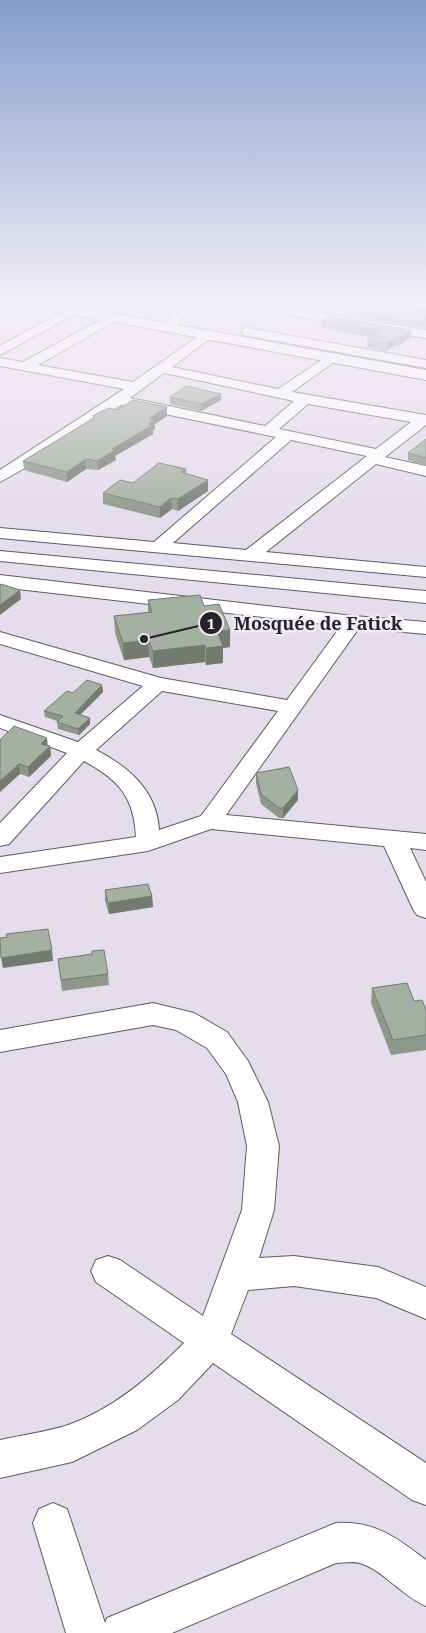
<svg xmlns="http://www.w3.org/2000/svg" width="426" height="1633" font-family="'Noto Serif',serif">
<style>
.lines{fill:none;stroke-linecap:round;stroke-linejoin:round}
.minor-casing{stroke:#605967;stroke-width:2}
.major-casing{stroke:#605967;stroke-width:2}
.minor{fill:#fff;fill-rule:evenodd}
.major{fill:#fff;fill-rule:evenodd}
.wall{fill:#8d978b}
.shaded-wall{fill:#737b71}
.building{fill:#a4b0a2;stroke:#737b71}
.leader{fill:none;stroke:#252228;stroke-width:2}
.callout-dot{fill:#252228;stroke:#f2e9fa;stroke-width:2}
.mark-label{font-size:15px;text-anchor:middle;font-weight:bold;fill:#fff}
.callout-label{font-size:18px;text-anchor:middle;font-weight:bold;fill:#252228;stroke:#f2e9fa;stroke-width:5;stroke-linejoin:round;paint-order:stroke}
</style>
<rect width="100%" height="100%" fill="#e5dcec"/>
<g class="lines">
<defs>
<g id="minor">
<polygon points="174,304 186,304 189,309 174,330 164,330 163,327 177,309"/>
<polygon points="393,304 426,304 426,312 399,308"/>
<polygon points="73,306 77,307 79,310 77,313 0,355 0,346"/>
<polygon points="281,306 426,330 426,338 277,313 275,310 277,307"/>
<path d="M113,313L119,317L117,320L38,365L133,382L207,330L213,334L212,337L172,367L278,389L332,353L337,354L339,357L337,360L292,392L426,415V425L385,457L426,466V476L376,464L266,552L426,567V577L0,538V528L154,542L276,437L121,405L32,464L0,482V470L124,389L0,366V358L23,362ZM164,373L280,398L294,401L265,426L130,398ZM308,404L411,422L376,449L279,429ZM291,440L367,456L246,550L173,543Z"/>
<polygon points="248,328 426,360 426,368 243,335 242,332 243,329"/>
<polygon points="0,551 426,591 426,603 0,561"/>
<path d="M0,575L354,616L426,622V634L359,628L226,815L426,834V850L410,848L426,882V918L417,915L413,909L384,846L211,829L148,851L0,873V857L136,837C134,797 119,780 84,761L9,844L0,846V823L67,753L0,728V715L78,742L143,686L0,644V632L161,678L287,700L341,626L0,587ZM162,691L278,711L201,816L159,830C157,791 129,767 96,750Z"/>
<path d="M153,1003L194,1013L227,1032L248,1061L268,1102L279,1146L274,1210L259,1258L294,1256L378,1267L426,1287V1319L376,1298L294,1286L248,1290L231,1334L426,1463V1505L412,1500L213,1363L178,1400L137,1430L72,1462L0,1478V1440C22,1435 47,1432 68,1425C114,1409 151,1376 184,1343L96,1282L91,1271L96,1260L108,1256L120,1260L203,1316L242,1210L247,1146L238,1102L226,1074L207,1048L176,1030L153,1025L0,1052V1030Z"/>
<path d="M53,1503L67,1509L105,1623L107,1618L336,1523C375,1521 396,1537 426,1560V1606C402,1596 383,1570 360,1563C353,1561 344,1563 336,1563L172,1633H66L33,1523L39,1509Z"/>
</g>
<polygon id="major" points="32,304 61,304 426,370 426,380 39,308"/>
</defs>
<use href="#minor" class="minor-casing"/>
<use href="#major" class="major-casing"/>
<use href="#minor" class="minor"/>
<use href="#major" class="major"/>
</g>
<g class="wall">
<polygon points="399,306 426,309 426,328 352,316 353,312"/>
<polygon points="327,316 411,337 400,345 396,345 387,351 367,347 367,340 371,337 321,328 321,321"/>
<polygon points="170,397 221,400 201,411 170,404"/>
<polygon points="117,410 167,416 155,424 155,429 153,430 153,434 115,456 116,460 98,470 86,469 67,482 24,470 23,461 93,418 93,416"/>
<polygon points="426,439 426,466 408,460 408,453"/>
<polygon points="186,469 186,474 208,480 208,491 178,511 172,509 160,518 103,504 103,493 133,483"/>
<polygon points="148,600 204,606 230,647 223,648 223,663 206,665 205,662 153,668 149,657 124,660 115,633 114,616 148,612"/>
<polygon points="102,685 103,692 80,715 90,718 90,724 79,735 58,729 57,721 45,717 44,711 73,693"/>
<polygon points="0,740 48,746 50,746 51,756 29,777 20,774"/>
<polygon points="256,773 298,790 298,800 283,818 279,818 261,804 256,783"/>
<polygon points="105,890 152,896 153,907 109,914 105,901"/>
<polygon points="92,954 108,974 109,985 62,991 58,959"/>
<polygon points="372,988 414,1001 426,1010 426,1050 391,1055 371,1003"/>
</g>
<g class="shaded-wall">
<polygon points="411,330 411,337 400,345 401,338"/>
<polygon points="396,337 396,345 387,351 387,344"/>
<polygon points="221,394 221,400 201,411 201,404"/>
<polygon points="167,407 167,416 155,424 155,429 153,430 153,434 115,456 116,460 98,470 97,461 150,418"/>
<polygon points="86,459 86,469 67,482 67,472"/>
<polygon points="208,480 208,491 178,511 178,499"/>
<polygon points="171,498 172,509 160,518 160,507"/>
<polygon points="20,590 21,599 0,615 0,605"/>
<polygon points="230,630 230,647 223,648 223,663 206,665 206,648 217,631"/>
<polygon points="148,640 149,657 124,660 123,643"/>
<polygon points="205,645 205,662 153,668 153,651"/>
<polygon points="102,685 103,692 75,720 75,713"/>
<polygon points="90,718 90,724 79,735 78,729"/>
<polygon points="47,738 48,748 50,746 51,756 29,777 28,767 41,744"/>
<polygon points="19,764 20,774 0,792 0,781"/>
<polygon points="298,790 298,800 283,818 283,808"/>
<polygon points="152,896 153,907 109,914 108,903"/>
<polygon points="52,950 53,961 3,968 1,958"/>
</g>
<g class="building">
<polygon points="377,304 397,304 399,306 426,309 426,324 353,312 356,308 370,309"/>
<polygon points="327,316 411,330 401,338 396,337 387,344 367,340 380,331 321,321"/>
<polygon points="186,386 221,394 201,404 170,397"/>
<polygon points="133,400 167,407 150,418 155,420 148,424 153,425 112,449 115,450 97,461 86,459 67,472 23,461 94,418 93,416 100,412 109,408 117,410"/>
<polygon points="426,439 426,458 408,453"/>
<polygon points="159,463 186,469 181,472 208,480 178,499 171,498 160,507 103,493 120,480 133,483"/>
<polygon points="1,584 20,590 0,605 0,585"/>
<polygon points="200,595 204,606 219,604 230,630 217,631 223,646 206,648 205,645 153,651 148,640 123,643 114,616 152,612 148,600"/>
<polygon points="87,680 102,685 75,713 90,718 78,729 57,722 63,716 44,711 67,691 73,693"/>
<polygon points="14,726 47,738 41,744 50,746 28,767 19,764 0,781 0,740"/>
<polygon points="289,767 298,790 283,808 279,808 261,794 256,773"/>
<polygon points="148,884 152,896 108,903 105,890"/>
<polygon points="48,929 52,950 1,958 0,938 7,937 6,934"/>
<polygon points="104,950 108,974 61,980 58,959 92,954 92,951"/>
<polygon points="407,983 414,1001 422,1000 426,1010 426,1035 393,1040 372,988"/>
</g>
<linearGradient id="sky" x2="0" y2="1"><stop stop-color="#859dcc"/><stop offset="0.57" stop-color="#f3eff6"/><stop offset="1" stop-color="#f3eff6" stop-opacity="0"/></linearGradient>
<rect width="426" height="532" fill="url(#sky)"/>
<path class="leader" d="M144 639L211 623"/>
<g class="callout-dot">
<circle cx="144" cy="639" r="5"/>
<circle cx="211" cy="623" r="12"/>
</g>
<g class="mark-label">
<text x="211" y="629">1</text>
</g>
<g class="callout-label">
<text x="318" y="630">Mosquée de Fatick</text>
</g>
</svg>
